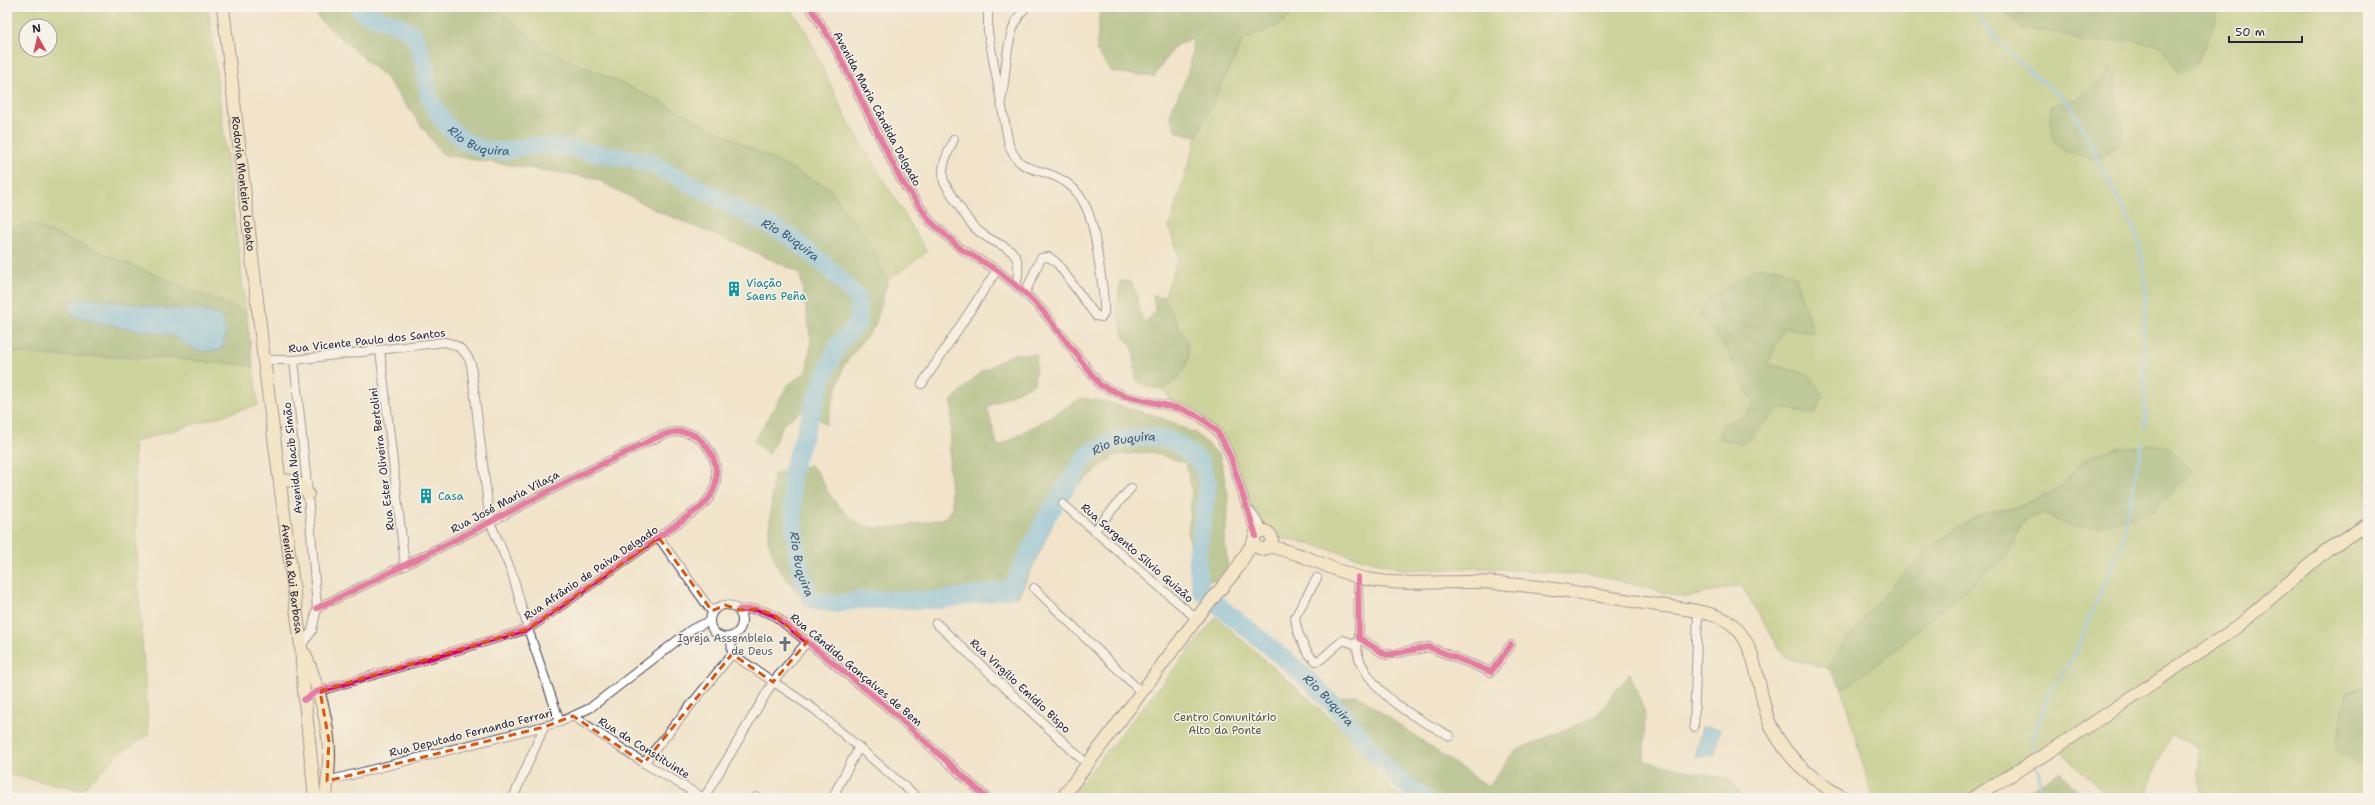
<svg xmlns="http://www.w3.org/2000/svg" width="2375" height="805" font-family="'Shantell Sans',sans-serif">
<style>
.green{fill:#a3bf66;stroke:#627050;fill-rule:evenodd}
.forest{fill:#82a65b;stroke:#52644b}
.water{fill:#69b9e4;stroke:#466e90}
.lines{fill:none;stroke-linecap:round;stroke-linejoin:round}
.stream{stroke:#69b9e4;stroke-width:3}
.river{stroke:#69b9e4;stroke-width:18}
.street-casing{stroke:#413f50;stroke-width:10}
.secondary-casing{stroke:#413f50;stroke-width:14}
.street{stroke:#fff;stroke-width:8}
.secondary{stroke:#f9e7c3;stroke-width:12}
.cycleway-casing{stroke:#f7f3e8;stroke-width:8}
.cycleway{stroke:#d6006c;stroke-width:6}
.marked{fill:none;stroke:#de560e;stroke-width:3;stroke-dasharray:8 5;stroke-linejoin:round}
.labels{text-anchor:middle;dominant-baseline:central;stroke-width:3;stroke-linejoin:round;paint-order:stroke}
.street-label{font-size:11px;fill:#22223b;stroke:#f7f3e8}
.culture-label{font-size:11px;fill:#0d838f;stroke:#f7f3e8;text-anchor:start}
.worship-label{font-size:11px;fill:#5b616d;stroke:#f7f3e8;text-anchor:end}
.park-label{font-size:11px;fill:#4f594a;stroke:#f7f3e8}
.water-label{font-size:12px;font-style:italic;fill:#3b5776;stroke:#f7f3e8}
</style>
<rect width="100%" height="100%" fill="#f7f3e8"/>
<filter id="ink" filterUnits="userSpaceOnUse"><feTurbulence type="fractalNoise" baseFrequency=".025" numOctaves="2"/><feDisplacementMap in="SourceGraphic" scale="8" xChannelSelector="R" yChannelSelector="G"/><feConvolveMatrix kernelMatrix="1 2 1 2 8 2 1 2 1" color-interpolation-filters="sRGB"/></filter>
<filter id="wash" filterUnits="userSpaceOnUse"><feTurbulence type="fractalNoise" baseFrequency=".012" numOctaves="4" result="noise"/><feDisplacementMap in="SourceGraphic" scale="16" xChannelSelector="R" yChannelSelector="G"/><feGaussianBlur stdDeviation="0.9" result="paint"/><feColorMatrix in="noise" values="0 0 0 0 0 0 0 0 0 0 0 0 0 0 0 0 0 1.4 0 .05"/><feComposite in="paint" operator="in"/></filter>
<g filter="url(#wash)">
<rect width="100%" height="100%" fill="#f1e4ca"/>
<g class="green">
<path d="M7,7H208L258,405L134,442L138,584L149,735L121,752L82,790L7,774ZM26,26H50V50H26Z"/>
<polygon points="495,7 789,7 805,29 845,116 927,252 888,280 868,241 829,188 637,90 546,50"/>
<polygon points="1303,7 2368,7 2368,798 2201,798 2197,747 2172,735 2156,765 2146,798 2110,798 2057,747 1973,798 1872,798 1842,689 1890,655 1935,614 2009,554 2023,521 2044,513 2068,526 2120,446 2095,456 2076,467 2063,486 2015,508 1992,511 1960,527 1932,546 1847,638 1828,668 1785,658 1741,585 1685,598 1600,576 1484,568 1403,570 1295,540 1273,538 1265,532 1245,504 1228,449 1200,417 1175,407 1163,389 1180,377 1169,309 1164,297 1179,257 1169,227 1197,136 1243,40 1277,26"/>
<polygon points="1216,617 1346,732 1391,791 1404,798 1069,798"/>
</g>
<g class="forest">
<polygon points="314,7 495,7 546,50 637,90 829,188 868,241 888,280 875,326 844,365 826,425 806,408 784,423 769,455 754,442 788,385 806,372 811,342 800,273 744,247 655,210 594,178 443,155 386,78 319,19"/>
<path d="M1100,7H1303L1277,26L1243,40L1197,136L1176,132L1169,113C1182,88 1194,67 1192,38L1174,47L1154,77L1112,72L1096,51Z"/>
<polygon points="2001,7 2216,7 2215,23 2196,65 2179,73 2161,46 2134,40 2083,42 2055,32 2023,30"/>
<path d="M2110,68L2117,73L2116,101L2123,128L2118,146L2099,159C2057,151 2050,151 2051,106L2078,98L2098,84Z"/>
<polygon points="29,223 246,312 253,366 166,358 55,356 7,352 7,229"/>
<polygon points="1757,268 1779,268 1797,277 1800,294 1814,333 1784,327 1768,364 1809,374 1824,397 1814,415 1780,407 1750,438 1742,443 1719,439 1722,424 1744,417 1754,403 1739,377 1728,352 1700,315 1707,300"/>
<path d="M1120,281L1131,282C1139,296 1137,310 1145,323L1155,311L1153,296L1164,297C1181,335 1210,358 1163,389L1149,388L1136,380L1133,348L1123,335L1117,310Z"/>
<path d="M1015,353L1037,355L1034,384L987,407L998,447L1082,398L1111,403L1160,417L1197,434L1220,456L1229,499L1225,539L1228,568L1215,580L1194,583V566L1188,533L1192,491L1186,463L1150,452L1116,455L1072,490L1060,509L1018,597L935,605L831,608L802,597L779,570L768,541L774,474L810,465C823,476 820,479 828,492C837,505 851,521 866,526C881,532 928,521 945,518L952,507L949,469L952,400L979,373Z"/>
<path d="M2165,445L2193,471L2154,511L2099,527L2068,526L2044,513L2023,521L2009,553L1935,614L1890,655L1842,689L1828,668C1858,619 1935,528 1992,511C1999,509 2008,511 2016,508C2026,504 2053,493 2062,487C2069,482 2070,472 2076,467C2098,445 2137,446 2165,445Z"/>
<path d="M1630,673L1645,713L1644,761L1729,779L1743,798H1425C1384,775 1358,735 1329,700L1357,695L1488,787L1514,751L1595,717Z"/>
<polygon points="2368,684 2368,758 2357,763 2336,750 2346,693"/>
<polygon points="2060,772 2084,798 2015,798"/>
</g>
<g class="water">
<path d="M81,297L161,308L202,310L222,316L226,334L222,349C185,357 192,340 165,334C158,332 149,332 141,331C118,327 95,322 72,316L69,310L70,303Z"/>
<polygon points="1702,727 1720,729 1715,755 1695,757"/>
</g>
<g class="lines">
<g class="stream">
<polyline points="1972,7 1995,38 2027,69 2070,104 2138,238 2146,285 2143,371 2146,413 2144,427"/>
<polyline points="2035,750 2034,737 2049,694 2076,653 2123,539 2142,442"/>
<polyline points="2038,769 2041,798"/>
</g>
<path class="river" id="s1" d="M358,7L365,14L400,26L414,35L425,65L428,95L444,123L464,141L485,150L506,151L529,146L562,147L649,162L789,236L827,266L857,297L859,315L858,323L838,345L823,378L791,475L795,540L800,571L811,599L837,604L858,600H942L1011,589L1046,518L1087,455L1113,441L1149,436L1175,442L1201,462L1208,484L1197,559L1201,591C1243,627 1290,659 1328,699C1364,734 1379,771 1425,798"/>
</g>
</g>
<g filter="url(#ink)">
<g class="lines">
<defs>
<g id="street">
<polyline points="810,7 834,45 901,180 930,221 961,249 997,270 1025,293 1042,310 1100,385 1125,396 1182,409 1200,417 1215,429 1222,439 1231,458 1256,536"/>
<path d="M988,7V32L1009,145C1020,175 1039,166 1062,180C1093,197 1095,239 1100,270C1102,284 1105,299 1104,313L1102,317L1096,316L1057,263L1049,257L1041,258L1025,293"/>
<path d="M1001,101C1008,71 1003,31 1026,7"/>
<path d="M954,139C948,153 940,166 944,182C953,196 962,213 973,226C997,252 1027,240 1016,286"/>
<polyline points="380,350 405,566"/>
<path d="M264,360H294L445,342C459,345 466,351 471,364L490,522L512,573L528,629L560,722"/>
<polyline points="294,360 308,494 317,608 312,631 301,646"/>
<polyline points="922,384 997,270"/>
<polyline points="1063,504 1197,619"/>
<polyline points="1250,511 1265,532"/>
<polyline points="1094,531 1131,488"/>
<polyline points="659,538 712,612"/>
<polyline points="1358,577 1359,638 1386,655 1429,647 1491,672 1511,645"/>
<path d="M1317,578L1295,617C1296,630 1305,654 1316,661L1320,660L1343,640L1357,645"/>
<polyline points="1034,588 1141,692"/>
<circle cx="726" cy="621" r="16"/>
<polyline points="739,610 757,609 774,615 885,705 987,798"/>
<polyline points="936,623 1088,765"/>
<path d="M1358,641C1355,654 1361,664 1368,675C1389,705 1418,719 1450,736"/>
<polyline points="732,654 814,709 918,798"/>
<path d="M304,700L316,692L528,629L701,507C712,497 718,486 716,470C715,454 701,433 683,432C666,430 644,444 629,451C582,473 536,498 490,522C432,552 375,580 317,608"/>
<polyline points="573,716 644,763 704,798"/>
<polyline points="1694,727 1698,612"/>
<polyline points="644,763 732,654 731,637"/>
<polyline points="327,781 560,722 590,708 692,629 710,621"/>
<polyline points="513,798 544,727"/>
<polyline points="704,798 773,682 807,642"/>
<polyline points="755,798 756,797"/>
<polyline points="832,798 859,747"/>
</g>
<g id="secondary">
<path id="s2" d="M223,7L264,360L301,646L304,692L315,798"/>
<path d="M280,480C294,480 300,482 308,494"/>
<circle cx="1263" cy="540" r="9"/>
<path d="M1269,546C1280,549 1292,552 1302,556C1324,564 1345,575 1367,579C1404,586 1441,581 1478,582C1536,584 1595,596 1652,604C1674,608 1711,610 1729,622C1760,643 1757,696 1771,726C1787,759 1813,781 1844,798"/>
<path d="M305,654C318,686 329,720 329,755C329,770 327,784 326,798"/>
<polyline points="1062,798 1203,610 1234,573 1254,541"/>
<polyline points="1973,798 2057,747 2237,627 2328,549 2368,524"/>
</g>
</defs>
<use href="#street" class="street-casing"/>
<use href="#secondary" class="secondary-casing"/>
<use href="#street" class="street"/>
<use href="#secondary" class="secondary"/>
<defs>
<g id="cycleway">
<polyline points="810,7 834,45 901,180 930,221 961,249 997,270 1025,293 1042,310 1100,385 1125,396 1182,409 1200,417 1215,429 1222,439 1231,458 1256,536"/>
<polyline points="1358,577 1359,638 1386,655 1429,647 1491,672 1511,645"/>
<polyline points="739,610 757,609 774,615 885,705 987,798"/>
<path d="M304,700L316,692L528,629L701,507C712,497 718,486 716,470C715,454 701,433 683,432C666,430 644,444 629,451C582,473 536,498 490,522C432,552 375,580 317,608"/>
</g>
</defs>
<use href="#cycleway" class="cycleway-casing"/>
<use href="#cycleway" class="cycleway"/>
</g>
</g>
<path d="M0 0H2375V805H0ZM659,538L712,611L725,605L739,610L757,609L774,615L807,642L773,682L732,654L644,763L573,716L544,727L327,781L329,741L320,691L528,629Z" fill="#f1e4ca" fill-opacity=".55" fill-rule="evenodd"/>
<path class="marked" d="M659,538L712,611L725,605L739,610L757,609L774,615L807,642L773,682L732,654L644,763L573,716L544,727L327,781L329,741L320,691L528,629Z"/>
<defs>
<symbol id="building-bare" viewBox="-9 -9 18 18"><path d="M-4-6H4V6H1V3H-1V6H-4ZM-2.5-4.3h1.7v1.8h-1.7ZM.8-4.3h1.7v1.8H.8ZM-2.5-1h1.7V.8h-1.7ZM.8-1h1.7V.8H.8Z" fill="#0f9aa8" stroke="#f7f3e8" stroke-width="2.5" paint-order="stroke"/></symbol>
<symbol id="church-bare" viewBox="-9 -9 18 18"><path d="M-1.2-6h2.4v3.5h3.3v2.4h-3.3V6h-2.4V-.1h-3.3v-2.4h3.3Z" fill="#6b7280" stroke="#f7f3e8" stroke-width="2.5" paint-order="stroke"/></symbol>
</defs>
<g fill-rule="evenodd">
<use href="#building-bare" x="723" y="278" width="22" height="22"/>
<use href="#building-bare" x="415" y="485" width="22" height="22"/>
<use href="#church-bare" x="774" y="633" width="22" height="22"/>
</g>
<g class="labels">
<g class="street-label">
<text transform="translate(877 109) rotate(62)">Avenida Maria Cândida Delgado</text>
<text stroke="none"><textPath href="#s2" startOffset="178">Rodovia Monteiro Lobato</textPath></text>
<text transform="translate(367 341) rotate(-6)">Rua Vicente Paulo dos Santos</text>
<text transform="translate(293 458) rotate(-96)">Avenida Nacib Simão</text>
<text transform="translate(382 459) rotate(-97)">Rua Ester Oliveira Bertolini</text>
<text transform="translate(505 502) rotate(-28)">Rua José Maria Vilaça</text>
<text transform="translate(1137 553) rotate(41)">Rua Sargento Silvio Guizão</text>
<text transform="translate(591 573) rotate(-34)">Rua Afrânio de Paiva Delgado</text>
<text stroke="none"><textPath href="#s2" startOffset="576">Avenida Rui Barbosa</textPath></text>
<text transform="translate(856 670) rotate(40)">Rua Cândido Gonçalves de Bem</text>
<text transform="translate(1020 686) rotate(43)">Rua Virgílio Emídio Bispo</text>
<text transform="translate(471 733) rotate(-14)">Rua Deputado Fernando Ferrari</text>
<text transform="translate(644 748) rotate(32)">Rua da Constituinte</text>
</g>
<g class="culture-label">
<text x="746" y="283">Viação<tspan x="746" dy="13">Saens Peña</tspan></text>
<text x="438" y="496">Casa</text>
</g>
<g class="worship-label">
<text x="773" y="638">Igreja Assembleia<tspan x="773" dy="13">de Deus</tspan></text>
</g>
<g class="park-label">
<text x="1225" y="717">Centro Comunitário<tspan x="1225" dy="13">Alto da Ponte</tspan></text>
</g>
<g class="water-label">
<text stroke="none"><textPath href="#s1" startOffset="199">Rio Buquira</textPath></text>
<text stroke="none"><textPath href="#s1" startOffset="535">Rio Buquira</textPath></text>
<text stroke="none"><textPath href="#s1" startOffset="1340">Rio Buquira</textPath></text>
<text stroke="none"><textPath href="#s1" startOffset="908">Rio Buquira</textPath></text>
<text stroke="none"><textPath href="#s1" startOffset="1725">Rio Buquira</textPath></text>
</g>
</g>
<rect width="2375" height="805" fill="none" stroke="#f7f3e8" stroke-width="24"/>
<g transform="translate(38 38) rotate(352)"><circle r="19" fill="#f7f3e8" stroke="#a29fa3"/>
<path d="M0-3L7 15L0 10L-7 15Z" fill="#d1495b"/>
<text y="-6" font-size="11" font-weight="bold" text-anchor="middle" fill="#22223b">N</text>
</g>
<path d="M2229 36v6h73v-6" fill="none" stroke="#22223b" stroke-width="2"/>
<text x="2235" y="36" font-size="12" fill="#22223b" stroke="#f7f3e8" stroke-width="3" paint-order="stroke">50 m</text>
</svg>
